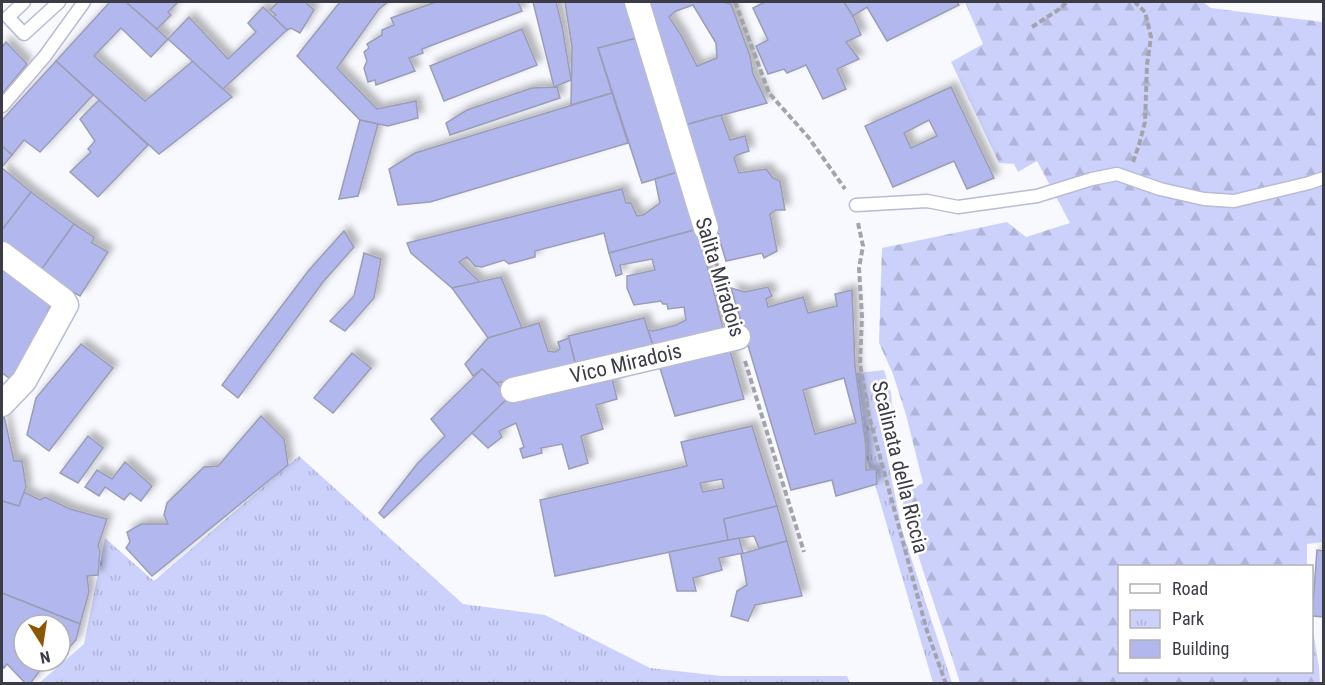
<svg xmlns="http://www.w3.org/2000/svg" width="1325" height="685" font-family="'Roboto Condensed',sans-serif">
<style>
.forest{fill:url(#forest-firs)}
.park{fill:url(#park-tufts)}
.building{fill:#b2b8ee;stroke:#9a9db5;stroke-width:1.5;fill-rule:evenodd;filter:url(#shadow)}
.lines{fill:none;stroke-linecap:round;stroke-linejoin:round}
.lane-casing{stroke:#b8bbd4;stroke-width:15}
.street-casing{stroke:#b8bbd4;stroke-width:27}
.path{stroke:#a3a4ab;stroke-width:4;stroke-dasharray:6 3;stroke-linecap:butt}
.lane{stroke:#fff;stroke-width:12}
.street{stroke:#fff;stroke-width:24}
.labels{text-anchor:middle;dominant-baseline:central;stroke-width:5;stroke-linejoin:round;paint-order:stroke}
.street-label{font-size:21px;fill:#3b3c46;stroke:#fff}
</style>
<defs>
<pattern id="forest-firs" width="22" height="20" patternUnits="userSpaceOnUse" patternTransform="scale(1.5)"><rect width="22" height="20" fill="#ccd1fb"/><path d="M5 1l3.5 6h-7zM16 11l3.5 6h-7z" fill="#b0b4d8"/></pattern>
<pattern id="park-tufts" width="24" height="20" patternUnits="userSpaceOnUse" patternTransform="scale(1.5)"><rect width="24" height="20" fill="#ccd1fb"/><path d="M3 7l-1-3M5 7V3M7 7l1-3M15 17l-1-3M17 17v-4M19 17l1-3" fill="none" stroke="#b0b4d8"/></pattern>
<filter id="shadow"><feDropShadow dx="5.5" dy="-5.5" stdDeviation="3" flood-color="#0004"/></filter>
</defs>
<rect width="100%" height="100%" fill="#f8f9fe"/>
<path class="forest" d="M965,2H1203L1211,8L1323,22V542L1307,544V566H1120V672H1312V624L1319,667L1320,683H960C941,621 917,559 901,495L923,483L906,415L893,374L879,343L882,248L1007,222L1026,237L1070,223L1037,161L1018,172L1014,164L999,163L951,62L983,44Z"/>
<g class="park">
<polygon points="884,370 891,393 894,425 882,432 902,530 952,683 933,683 876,488 863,449 856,397 848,396 848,374"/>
<polygon points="299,456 463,604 545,615 650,668 721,676 847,676 850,683 38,684 84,644 105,538 154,581"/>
</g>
<g class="building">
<polygon points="110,2 126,2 168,39 151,57 121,28 94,56 145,101 193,61 232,97 159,154 56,61"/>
<polygon points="126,2 178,2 168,12 171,15 157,29"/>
<polygon points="276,2 305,2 314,10 300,33 291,28 287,30 273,17 276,15 270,10 277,3"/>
<polygon points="340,2 388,2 379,9 337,68 377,109 416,101 418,118 388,126 360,120 297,56"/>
<polygon points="436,2 518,2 522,11 422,49 423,53 409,58 415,71 376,85 375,80 368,82 364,68 367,61 364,52 369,48 367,44 382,35 382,30 394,25 391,18"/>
<polygon points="533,2 556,2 562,26 571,80 554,87"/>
<polygon points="565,2 628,2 637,38 598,48 612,93 571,105 572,47"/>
<path d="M650,2H722L731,4L750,56L753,74L767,103L685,125ZM693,5L716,43L717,58L697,66L681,35L669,17L676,11Z"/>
<polygon points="765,2 844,2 853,16 861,35 846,42 859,59 837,69 846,89 823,99 806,65 787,73 784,69 768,74 756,46 768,40 753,8"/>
<polygon points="844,2 957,2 959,5 887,41 867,7 853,16"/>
<polygon points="263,7 287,30 223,89 168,39 189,17 228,59 256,32 248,23"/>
<polygon points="522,29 537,65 444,101 430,66"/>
<polygon points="637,38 678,172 642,183 598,48"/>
<polygon points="6,42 27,64 2,94 2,47"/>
<polygon points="56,61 93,95 40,152 24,140 12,155 2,146 2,120"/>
<polygon points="557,87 560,98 450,135 446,123 467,110 532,88"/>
<path d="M951,87L994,178L967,189L954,161L893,187L865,126ZM929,120L937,136L911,148L904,133Z"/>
<polygon points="612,93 628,143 430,202 398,205 389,169 415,153"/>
<polygon points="99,100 148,145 98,197 70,172 91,152 88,149 95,141 80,119"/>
<polygon points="721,115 730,140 745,136 749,151 737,155 734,158 739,173 766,169 773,178 780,181 785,210 776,210 770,214 777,251 764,258 762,253 726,261 685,125"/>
<polygon points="360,120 378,124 358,196 339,199"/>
<polygon points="2,146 12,155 2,167"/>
<polygon points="2,168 31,192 2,230"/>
<polygon points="678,172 698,229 609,253 604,233 535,251 535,257 509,264 504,260 482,267 475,266 467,257 459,262 480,282 452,288 411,253 407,243 622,189 626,203 631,203 637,216 643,215 660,203 655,179"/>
<polygon points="31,192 74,224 39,273 2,243 2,230"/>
<polygon points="74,224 94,237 92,243 108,252 80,296 39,273"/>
<polygon points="698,229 725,336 655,352 648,330 653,331 661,329 676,325 686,320 684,307 668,309 667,304 663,304 661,301 634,305 627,288 627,276 655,270 652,259 620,265 622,274 616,276 609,253"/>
<polygon points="344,231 354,247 323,282 238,398 222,385 309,270"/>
<polygon points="364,253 381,259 374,298 345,331 330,321 354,296"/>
<polygon points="2,260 53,300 47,312 52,315 12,380 2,373"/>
<polygon points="501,277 522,328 488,338 452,288"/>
<path d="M768,287L772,296L766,299L768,307L803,297L808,313L837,306L835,294L852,290L855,366L866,447V470L876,469L877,484L836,496L832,480L791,490L731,288L745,292ZM844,378L856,423L815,434L803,390Z"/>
<polygon points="644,318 655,352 578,372 568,336"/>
<polygon points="539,323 548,351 555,352 560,349 558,342 569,338 575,363 497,383 482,369 473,376 465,364 488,338"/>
<polygon points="81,344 113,368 49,451 27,435 36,398"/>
<polygon points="729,347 744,399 675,416 659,365"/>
<polygon points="352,353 371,368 333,413 314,398"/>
<polygon points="482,369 510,396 384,518 379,513 417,464 445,436 431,419"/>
<polygon points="611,374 617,399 596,405 603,429 581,436 588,463 569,469 562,444 541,448 542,453 523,458 520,449 524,447 516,423 499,431 502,437 488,448 472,433 510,396"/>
<polygon points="4,416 14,461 22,461 26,487 19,506 2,501 2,419"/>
<polygon points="261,416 284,439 288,465 152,576 126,548 130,542 127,532 141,524 168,524 164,515 167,503 204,467 218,466"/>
<path d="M752,426L777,506L724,519L728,540L555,576L540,500L687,466L681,442ZM722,479L724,488L703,492L700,483Z"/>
<polygon points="88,436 103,448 78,483 60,473"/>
<polygon points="125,462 152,486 141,501 130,493 124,500 105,487 99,496 85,487 97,470 112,479"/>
<polygon points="24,492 40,500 45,497 70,509 107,519 98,546 100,551 98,575 87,576 89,592 80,624 2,593 2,501 19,506"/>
<polygon points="777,506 787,541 759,548 754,536 728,540 724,519"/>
<polygon points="739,538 743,553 719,558 722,570 693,578 696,591 677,591 669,552"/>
<polygon points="787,541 802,596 755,605 748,621 731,616 737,591 747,585 741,554"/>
<polygon points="1317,550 1324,551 1324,617 1312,616"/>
<polygon points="2,593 80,624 76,640 60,658 60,625 24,625 24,641 19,645 24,648 24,661 47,661 30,684 26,684 7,664 4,668 2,664"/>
</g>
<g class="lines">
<defs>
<g id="lane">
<polyline points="24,2 8,17 24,34 59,2"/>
<polyline points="2,106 45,56 84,2"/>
<polyline points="856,205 927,201 958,207 1037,196 1092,179 1117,174 1160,189 1204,199 1234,201 1309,183 1324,178"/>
</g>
<g id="street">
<polyline points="637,2 706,228"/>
<polyline points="2,254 63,300 66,305 24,381 2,404"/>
<path id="s1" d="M513,390L738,337"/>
</g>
</defs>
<use href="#lane" class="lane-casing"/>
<use href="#street" class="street-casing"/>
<g class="path">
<polyline points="735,2 769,93 809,138 845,189"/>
<polyline points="1032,27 1058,10 1067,2"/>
<polyline points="1133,162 1139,145 1145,122 1147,65 1151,37 1145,12 1135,2"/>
<polyline points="858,223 863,246 859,268 862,317 860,364 869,416 927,631 946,684"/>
<polyline points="713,252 731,313"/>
<polyline points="745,361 804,552"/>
</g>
<use href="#lane" class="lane"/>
<use href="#street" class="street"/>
</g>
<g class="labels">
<g class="street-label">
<text transform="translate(720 277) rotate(73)">Salita Miradois</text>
<text stroke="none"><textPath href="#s1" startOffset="116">Vico Miradois</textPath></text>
<text transform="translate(900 467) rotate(76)">Scalinata della Riccia</text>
</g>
</g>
<rect width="1325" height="685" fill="none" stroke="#3b3c46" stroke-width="6"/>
<rect x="1118" y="565" width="195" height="108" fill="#ffffff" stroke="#b1b1b5" stroke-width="1.5"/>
<rect x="1130" y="584" width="30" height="9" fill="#ffffff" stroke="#b1b1b5" stroke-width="1.5"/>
<text x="1172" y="595" font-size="18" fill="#3b3c46">Road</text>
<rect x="1130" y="610" width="30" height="18" fill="url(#park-tufts)" stroke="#b1b1b5" stroke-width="1.5"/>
<text x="1172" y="625" font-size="18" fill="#3b3c46">Park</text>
<rect x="1130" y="640" width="30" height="18" fill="#b2b8ee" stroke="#b1b1b5" stroke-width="1.5"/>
<text x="1172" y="655" font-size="18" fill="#3b3c46">Building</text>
<g transform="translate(42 643) rotate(168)"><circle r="28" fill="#ffffff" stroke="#b1b1b5" stroke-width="1.5"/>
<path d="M0-4.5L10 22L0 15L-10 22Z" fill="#8b5703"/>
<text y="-9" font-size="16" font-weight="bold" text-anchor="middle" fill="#3b3c46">N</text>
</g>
</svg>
